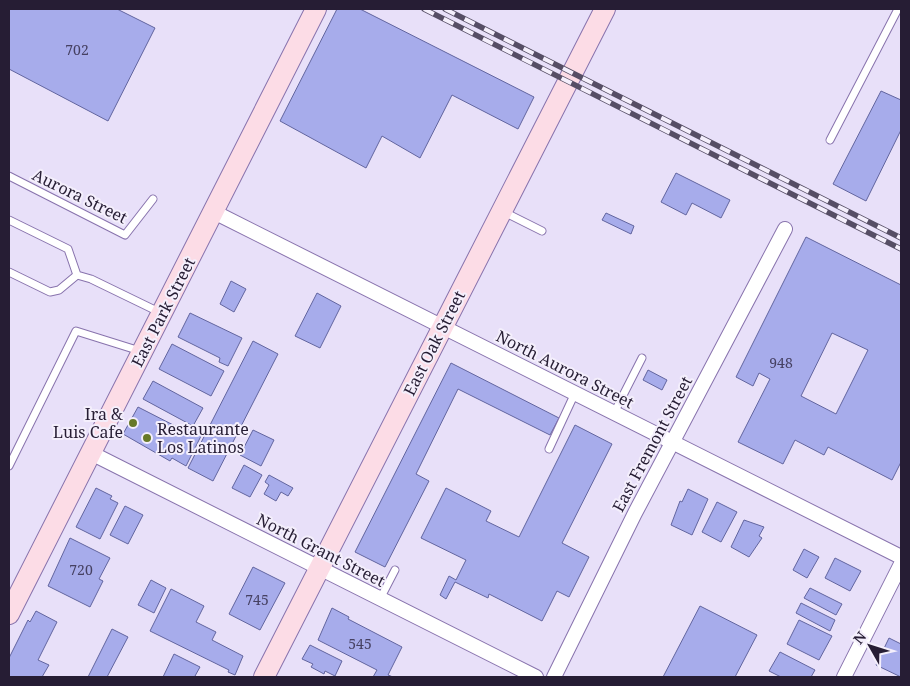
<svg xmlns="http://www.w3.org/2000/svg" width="910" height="686" font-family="'Noto Serif',serif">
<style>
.building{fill:#a7aceb;stroke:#62659f;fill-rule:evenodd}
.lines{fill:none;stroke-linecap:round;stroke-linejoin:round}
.lane-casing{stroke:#8873ad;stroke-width:9}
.street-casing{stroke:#8873ad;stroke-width:16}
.secondary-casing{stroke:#8873ad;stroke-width:22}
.lane{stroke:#fff;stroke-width:7}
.street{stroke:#fff;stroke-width:14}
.secondary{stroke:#fcdce6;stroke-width:20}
.rail-casing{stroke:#564e65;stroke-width:5.5}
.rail{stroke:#f4effc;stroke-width:4;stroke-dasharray:11;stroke-linecap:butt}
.poi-dot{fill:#677928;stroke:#f4effc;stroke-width:2}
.labels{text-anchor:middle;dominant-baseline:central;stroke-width:4;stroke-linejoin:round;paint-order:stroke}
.number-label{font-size:14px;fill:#464162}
.street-label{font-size:16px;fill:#261d34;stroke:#f4effc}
.poi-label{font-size:16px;fill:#261d34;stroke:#f4effc;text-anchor:end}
</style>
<rect width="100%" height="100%" fill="#e8e0f9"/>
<g class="building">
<polygon points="9,9 117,9 155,28 108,121 9,69"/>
<polygon points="337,9 360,9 534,97 518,129 452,95 420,158 382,136 366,168 280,121"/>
<polygon points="881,91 901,100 901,130 866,201 833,184"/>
<polygon points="676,173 730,200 721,218 692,203 686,215 661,202"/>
<polygon points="606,213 634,226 631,234 602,220"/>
<path d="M806,237L901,285V462L892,480L828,447L824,455L795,440L783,464L738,442L770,379L759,373L753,386L736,377ZM832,333L868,350L836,414L801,396Z"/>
<polygon points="231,281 246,289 234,312 220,304"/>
<polygon points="317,293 341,306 320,348 295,336"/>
<polygon points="190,313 242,338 228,366 219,362 220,358 178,337"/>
<polygon points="253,341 278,354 213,481 188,468"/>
<polygon points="172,344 224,371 211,396 159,369"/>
<polygon points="451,363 559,418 550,435 458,389 416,474 429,481 385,567 355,552"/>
<polygon points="648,370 667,380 662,390 643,380"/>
<polygon points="153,381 203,408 193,426 143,399"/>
<polygon points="138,407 185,431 187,427 202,434 186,466 172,458 170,461 123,434"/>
<polygon points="575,425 612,444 562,543 589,557 569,597 557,591 542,621 489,594 488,598 455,582 446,599 440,595 449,576 456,580 466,560 421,538 446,488 491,511 486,521 519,537"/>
<polygon points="253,430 274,440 261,466 240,455"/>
<polygon points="244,465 262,475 250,497 232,488"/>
<polygon points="269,475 293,488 288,496 281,492 276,501 264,494 269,485 265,482"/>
<polygon points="96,488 112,496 110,499 118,503 100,539 76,527"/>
<polygon points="688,489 708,499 692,535 671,525 680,501 682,502"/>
<polygon points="717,502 737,512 721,542 702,532"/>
<polygon points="125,506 143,515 128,544 110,535"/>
<polygon points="744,520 764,527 759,536 762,538 749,557 731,547"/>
<polygon points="70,538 110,558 99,579 103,581 90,607 48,586"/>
<polygon points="804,549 819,557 807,578 793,570"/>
<polygon points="835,558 861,571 850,591 825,578"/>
<polygon points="253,567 285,583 260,630 229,614"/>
<polygon points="151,580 166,588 154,613 138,605"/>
<polygon points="810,588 842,604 836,615 804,598"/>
<polygon points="171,589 204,606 196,622 216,632 212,640 243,656 235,675 228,672 229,670 150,631"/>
<polygon points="801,603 835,620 830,631 796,613"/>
<polygon points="700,606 757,635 735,677 663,677"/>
<polygon points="332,608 349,617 348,619 402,647 388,675 393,677 373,677 377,670 318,640"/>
<polygon points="36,611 57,622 38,660 49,665 42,677 9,677 9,658 28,620 30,622"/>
<polygon points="799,620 832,636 819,660 787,644"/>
<polygon points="112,629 128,637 107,677 88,677"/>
<polygon points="889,638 901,644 901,677 876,665"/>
<polygon points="310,645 342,661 335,676 325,671 324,674 311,667 313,664 302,659"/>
<polygon points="780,652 815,670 811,677 781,677 769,671"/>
<polygon points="174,654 200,667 195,676 197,677 163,677"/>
</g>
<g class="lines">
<defs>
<g id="lane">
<polyline points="830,140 898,9"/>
<polyline points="9,176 125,235 153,199"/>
<polyline points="504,212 542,231"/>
<polyline points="9,220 68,249 77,275 91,279 159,312"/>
<polyline points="9,272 50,292 59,290 77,275"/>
<polyline points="614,413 642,358"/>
<polyline points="549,449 575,393"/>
<polyline points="9,466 76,331 140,351"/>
<polyline points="380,599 395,570"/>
</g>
<g id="street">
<polyline points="214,212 901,557"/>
<polyline points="91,453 536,677"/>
<polyline points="554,677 635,513 785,229"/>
<polyline points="844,677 901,564"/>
</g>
<g id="secondary">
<polyline points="9,614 316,9"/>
<polyline points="264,677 605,9"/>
</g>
</defs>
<use href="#lane" class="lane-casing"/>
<use href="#street" class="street-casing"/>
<use href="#secondary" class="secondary-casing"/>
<use href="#lane" class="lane"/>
<use href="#street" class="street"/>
<use href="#secondary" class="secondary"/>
<defs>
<g id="rail">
<polyline points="424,9 901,249"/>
<polyline points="445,9 901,238"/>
</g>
</defs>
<use href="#rail" class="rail-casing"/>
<use href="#rail" class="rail"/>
</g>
<g class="poi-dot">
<circle cx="133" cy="423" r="5"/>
<circle cx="147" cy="438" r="5"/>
</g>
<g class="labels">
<g class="number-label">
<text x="77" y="49">702</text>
<text x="781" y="362">948</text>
<text x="81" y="569">720</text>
<text x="257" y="599">745</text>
<text x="360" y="643">545</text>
</g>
<g class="street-label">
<text transform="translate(80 196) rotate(26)">Aurora Street</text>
<text transform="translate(163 312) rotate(-63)">East Park Street</text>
<text transform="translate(434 343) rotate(-63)">East Oak Street</text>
<text transform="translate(565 369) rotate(27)">North Aurora Street</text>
<text transform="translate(652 444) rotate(-62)">East Fremont Street</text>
<text transform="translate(321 550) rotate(27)">North Grant Street</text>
</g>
<g class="poi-label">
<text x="123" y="414">Ira &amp;<tspan x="123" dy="18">Luis Cafe</tspan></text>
<text x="157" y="429" text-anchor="start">Restaurante<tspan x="157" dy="18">Los Latinos</tspan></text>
</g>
</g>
<rect width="910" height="686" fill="none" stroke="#261d34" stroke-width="20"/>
<g transform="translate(870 646) rotate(309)" stroke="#f4effc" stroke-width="4" paint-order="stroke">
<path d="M0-4L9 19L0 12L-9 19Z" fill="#261d34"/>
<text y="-8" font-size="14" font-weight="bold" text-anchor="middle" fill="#261d34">N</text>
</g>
</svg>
